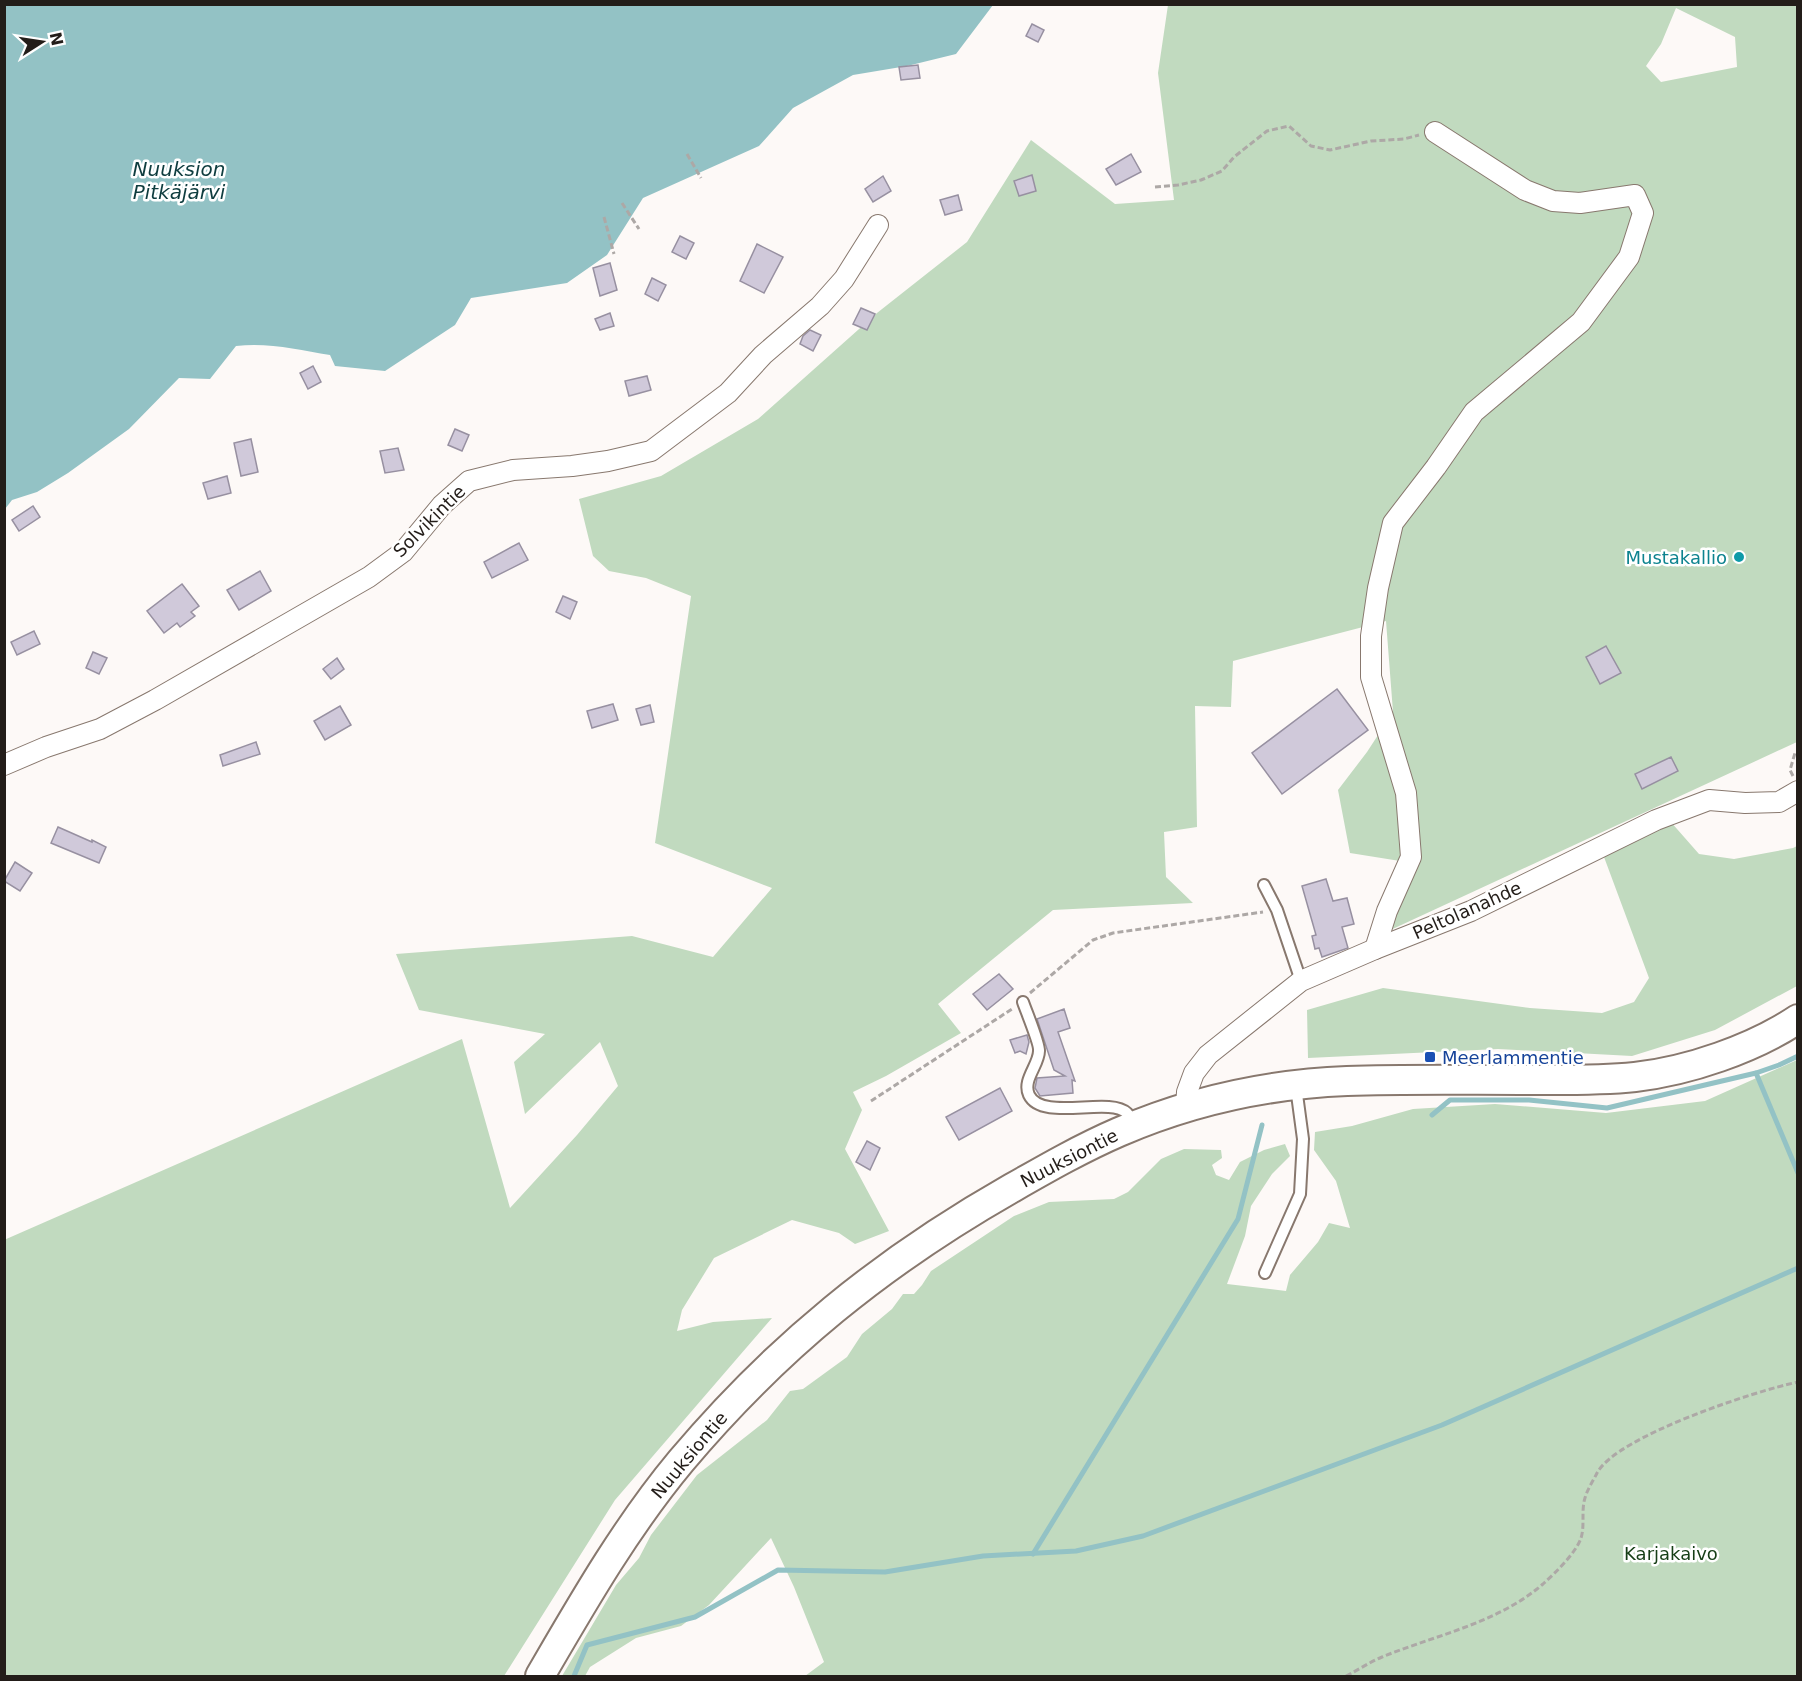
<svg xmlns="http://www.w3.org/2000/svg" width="1802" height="1681" font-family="'DejaVu Sans',sans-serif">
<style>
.green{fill:#c1dabf;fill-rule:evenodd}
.water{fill:#93c2c5}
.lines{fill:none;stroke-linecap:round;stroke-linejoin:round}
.stream{stroke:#93c2c5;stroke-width:5}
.building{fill:#d0c9da;stroke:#9790a1;stroke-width:1.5}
.lane-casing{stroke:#88786e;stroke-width:14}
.street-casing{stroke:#88786e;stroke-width:22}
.secondary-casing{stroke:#88786e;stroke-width:32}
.path{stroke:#ada8a6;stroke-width:3;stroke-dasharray:6 3;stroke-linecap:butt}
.lane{stroke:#fff;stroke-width:10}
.street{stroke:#fff;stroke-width:20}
.secondary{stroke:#fff;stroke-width:28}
.culture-dot{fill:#0f9aa8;stroke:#fff;stroke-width:2}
.transit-dot{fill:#1a4fb4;stroke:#fff;stroke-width:2}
.labels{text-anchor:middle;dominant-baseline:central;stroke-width:5;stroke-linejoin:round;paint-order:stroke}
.street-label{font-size:18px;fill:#231d19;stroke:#fff}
.culture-label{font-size:18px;fill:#0d838f;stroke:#fff;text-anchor:end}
.transit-label{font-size:18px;fill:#164399;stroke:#fff;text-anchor:start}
.park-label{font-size:18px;fill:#163e16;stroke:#fff}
.water-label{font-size:20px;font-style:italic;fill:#0f3d3f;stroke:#fff}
</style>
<rect width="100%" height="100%" fill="#fdf9f7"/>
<g class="green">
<path d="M1168,5H1797V742L1371,939L1400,861L1350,853L1338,790L1367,752L1393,712L1386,621L1233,661L1231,707L1195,706L1197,827L1164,832L1166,877L1193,903L1053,910L938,1004L961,1033L886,1076L853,1092L862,1110L845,1149L889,1231L855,1244L839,1233L792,1220L714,1258L682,1310L677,1331L713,1322L772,1318L615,1500L504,1676H5L4,1240L462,1039L510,1208L577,1135L618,1086L600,1042L525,1114L514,1062L545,1034L419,1010L396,954L632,936L713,957L772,888L655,843L691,596L646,578L609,571L593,556L579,499L661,476L758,419L877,313L967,242L1031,140L1115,204L1174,200L1158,73ZM1676,8L1735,37L1737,67L1661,82L1646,66L1661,44Z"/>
<polygon points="1670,821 1699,854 1734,859 1793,848 1797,846 1797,986 1715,1030 1632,1056 1498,1049 1308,1058 1307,1010 1383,988 1530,1008 1602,1013 1634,1002 1649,978 1604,857"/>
<polygon points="1797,1060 1797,1676 805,1676 824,1662 794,1587 771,1538 709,1605 681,1626 636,1638 590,1667 585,1676 562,1676 616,1585 639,1558 651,1535 697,1475 767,1420 790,1391 803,1389 847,1357 862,1334 892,1309 903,1294 914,1294 922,1285 931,1271 1014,1216 1049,1202 1114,1199 1128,1192 1161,1159 1184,1149 1221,1150 1222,1158 1212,1165 1216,1175 1229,1180 1240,1162 1264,1150 1285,1144 1290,1156 1272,1174 1251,1206 1245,1236 1227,1284 1286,1291 1290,1275 1318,1242 1329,1223 1350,1228 1336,1181 1314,1150 1315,1132 1352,1126 1413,1109 1495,1104 1606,1113 1705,1101"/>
</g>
<path class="water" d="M5,5H993L956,54L907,66L853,75L793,108L759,146L643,198L607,255L567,283L471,298L455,325L385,371L335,366L330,355C299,350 268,342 236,346L210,379L179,378L129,429L68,473L37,492L12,500L5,509Z"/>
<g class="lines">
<g class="stream">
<polyline points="1756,1073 1798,1173"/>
<polyline points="1432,1115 1450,1100 1529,1100 1607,1108 1756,1073 1779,1065 1798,1056"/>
<polyline points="1033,1554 1238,1219 1262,1125"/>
<polyline points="574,1676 587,1645 695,1617 778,1570 885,1572 983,1556 1076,1551 1143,1536 1442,1425 1798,1268"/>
</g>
</g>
<g class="building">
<polygon points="1032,24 1044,30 1038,42 1026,36"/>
<polygon points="918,65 920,78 901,80 899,67"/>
<polygon points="1131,154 1141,172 1116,185 1106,169"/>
<polygon points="1032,175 1036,191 1019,196 1014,181"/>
<polygon points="883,176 891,191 873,202 865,189"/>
<polygon points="958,195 962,210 945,215 940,200"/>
<polygon points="680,236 694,243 686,259 672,252"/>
<polygon points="757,244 783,257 764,293 740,281"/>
<polygon points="610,263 617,290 600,296 593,268"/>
<polygon points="652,278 666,285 658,301 645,294"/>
<polygon points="861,308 875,314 867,330 853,324"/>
<polygon points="610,313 614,326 600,330 595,319"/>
<polygon points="810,330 821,335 813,351 800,344 803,336"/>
<polygon points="313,366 321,382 308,389 300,373"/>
<polygon points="647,376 651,390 629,396 625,381"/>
<polygon points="455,429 469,435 462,451 448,445"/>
<polygon points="251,439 258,472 241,476 234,443"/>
<polygon points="398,448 404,470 385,473 380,451"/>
<polygon points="227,476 231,493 208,499 203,483"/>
<polygon points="33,506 40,517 19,531 12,520"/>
<polygon points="519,543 528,560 492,578 484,562"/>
<polygon points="260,571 271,591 239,610 227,590"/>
<polygon points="182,584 199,606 191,612 195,616 180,627 177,623 164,633 147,611"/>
<polygon points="563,596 577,602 570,619 556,612"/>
<polygon points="34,631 40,644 17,655 11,642"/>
<polygon points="1606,646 1621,673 1600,684 1586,657"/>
<polygon points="93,652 107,658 99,674 86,668"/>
<polygon points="337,658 344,669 331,679 323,669"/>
<polygon points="1337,689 1368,730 1282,794 1252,753"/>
<polygon points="613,704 618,720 592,728 587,711"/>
<polygon points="650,705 654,722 641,725 636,709"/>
<polygon points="340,706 351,725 325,740 314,721"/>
<polygon points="256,742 260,754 223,766 220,755"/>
<polygon points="1671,757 1678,771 1642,789 1635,774"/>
<polygon points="58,827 92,842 92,840 106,847 99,863 51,843"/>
<polygon points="15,862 32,873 20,891 4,881"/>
<polygon points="1326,879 1333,901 1347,898 1354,924 1342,927 1348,948 1322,957 1319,948 1315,949 1312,936 1316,935 1302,886"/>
<polygon points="999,974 1013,989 987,1010 973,994"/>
<polygon points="1064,1009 1070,1028 1058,1032 1075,1081 1072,1080 1073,1093 1040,1096 1035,1088 1037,1078 1065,1076 1054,1070 1037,1019"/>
<polygon points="1027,1035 1029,1042 1026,1054 1020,1051 1015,1053 1010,1040"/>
<polygon points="1000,1088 1012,1111 959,1140 946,1117"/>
<polygon points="867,1141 880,1148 870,1170 856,1162"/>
</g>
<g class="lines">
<defs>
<g id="lane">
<polyline points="1264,885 1277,910 1301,981"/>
<path d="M1023,1002C1026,1011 1040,1044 1039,1051C1039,1065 1022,1080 1029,1095C1042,1122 1109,1096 1127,1113C1130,1116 1132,1122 1134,1126"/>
<polyline points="1265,1273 1300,1194 1303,1139 1296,1087"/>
</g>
<g id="street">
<polyline points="4,765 46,747 100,729 155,700 369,577 403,552 442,505 469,481 513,470 572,466 608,461 651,451 728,393 763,355 820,306 844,279 878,225"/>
<polyline points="1375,949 1387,911 1411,857 1406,793 1371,677 1371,636 1378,588 1393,523 1436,467 1474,412 1581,322 1629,257 1643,213 1635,195 1580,203 1553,201 1525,190 1435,132"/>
<polyline points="1186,1107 1187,1092 1194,1073 1208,1055 1301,981 1375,949 1471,911 1656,820 1709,800 1745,803 1779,802 1798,791"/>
</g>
<path id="secondary" d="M540,1676C583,1602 626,1527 681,1461C777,1347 882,1262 1012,1188C1047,1168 1082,1148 1119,1132C1191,1101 1269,1084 1347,1081C1405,1079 1463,1080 1521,1080C1559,1080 1597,1081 1635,1077C1688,1071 1753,1049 1798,1019"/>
</defs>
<use href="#lane" class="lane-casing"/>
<use href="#street" class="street-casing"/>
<use href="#secondary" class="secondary-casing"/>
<g class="path">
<polyline points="687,154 701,178"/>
<polyline points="1155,187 1178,185 1201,180 1222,171 1234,157 1267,131 1289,126 1311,146 1330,150 1371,141 1404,139 1419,135"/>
<polyline points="622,203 639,229"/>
<polyline points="604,217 614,254"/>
<polyline points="1793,776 1790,770 1795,753 1798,751"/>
<polyline points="1030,993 1093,940 1113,933 1263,912"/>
<polyline points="871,1101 1012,1009"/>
<path d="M1346,1676C1358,1670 1370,1662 1382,1657C1436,1635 1498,1623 1543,1584C1555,1573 1576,1553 1581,1538C1585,1526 1581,1510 1585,1498C1587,1490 1593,1481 1597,1473C1617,1436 1755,1391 1798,1382"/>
</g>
<use href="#lane" class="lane"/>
<use href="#street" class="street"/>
<use href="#secondary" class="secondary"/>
</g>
<circle class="culture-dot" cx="1739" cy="557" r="6"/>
<rect class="transit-dot" x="1424" y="1051" width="12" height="12" rx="3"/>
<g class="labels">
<g class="street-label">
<text transform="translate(429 521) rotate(-45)">Solvikintie</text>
<text transform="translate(1467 910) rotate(-24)">Peltolanahde</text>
<text transform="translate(1069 1158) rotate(-27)">Nuuksiontie</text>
<text transform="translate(689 1455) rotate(-50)">Nuuksiontie</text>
</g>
<g class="culture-label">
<text x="1727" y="557">Mustakallio</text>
</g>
<g class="transit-label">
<text x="1442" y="1057">Meerlammentie</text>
</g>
<g class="park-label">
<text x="1671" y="1553">Karjakaivo</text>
</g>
<g class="water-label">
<text x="179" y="169">Nuuksion<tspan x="179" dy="23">Pitkäjärvi</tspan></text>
</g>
</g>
<rect width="1802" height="1681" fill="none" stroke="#231d19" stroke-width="12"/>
<g transform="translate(42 42) rotate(78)" stroke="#ffffff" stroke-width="4.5" paint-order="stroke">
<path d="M0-4.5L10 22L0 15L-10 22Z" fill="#231d19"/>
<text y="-9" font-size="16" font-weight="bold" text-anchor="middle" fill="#231d19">N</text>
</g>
</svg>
